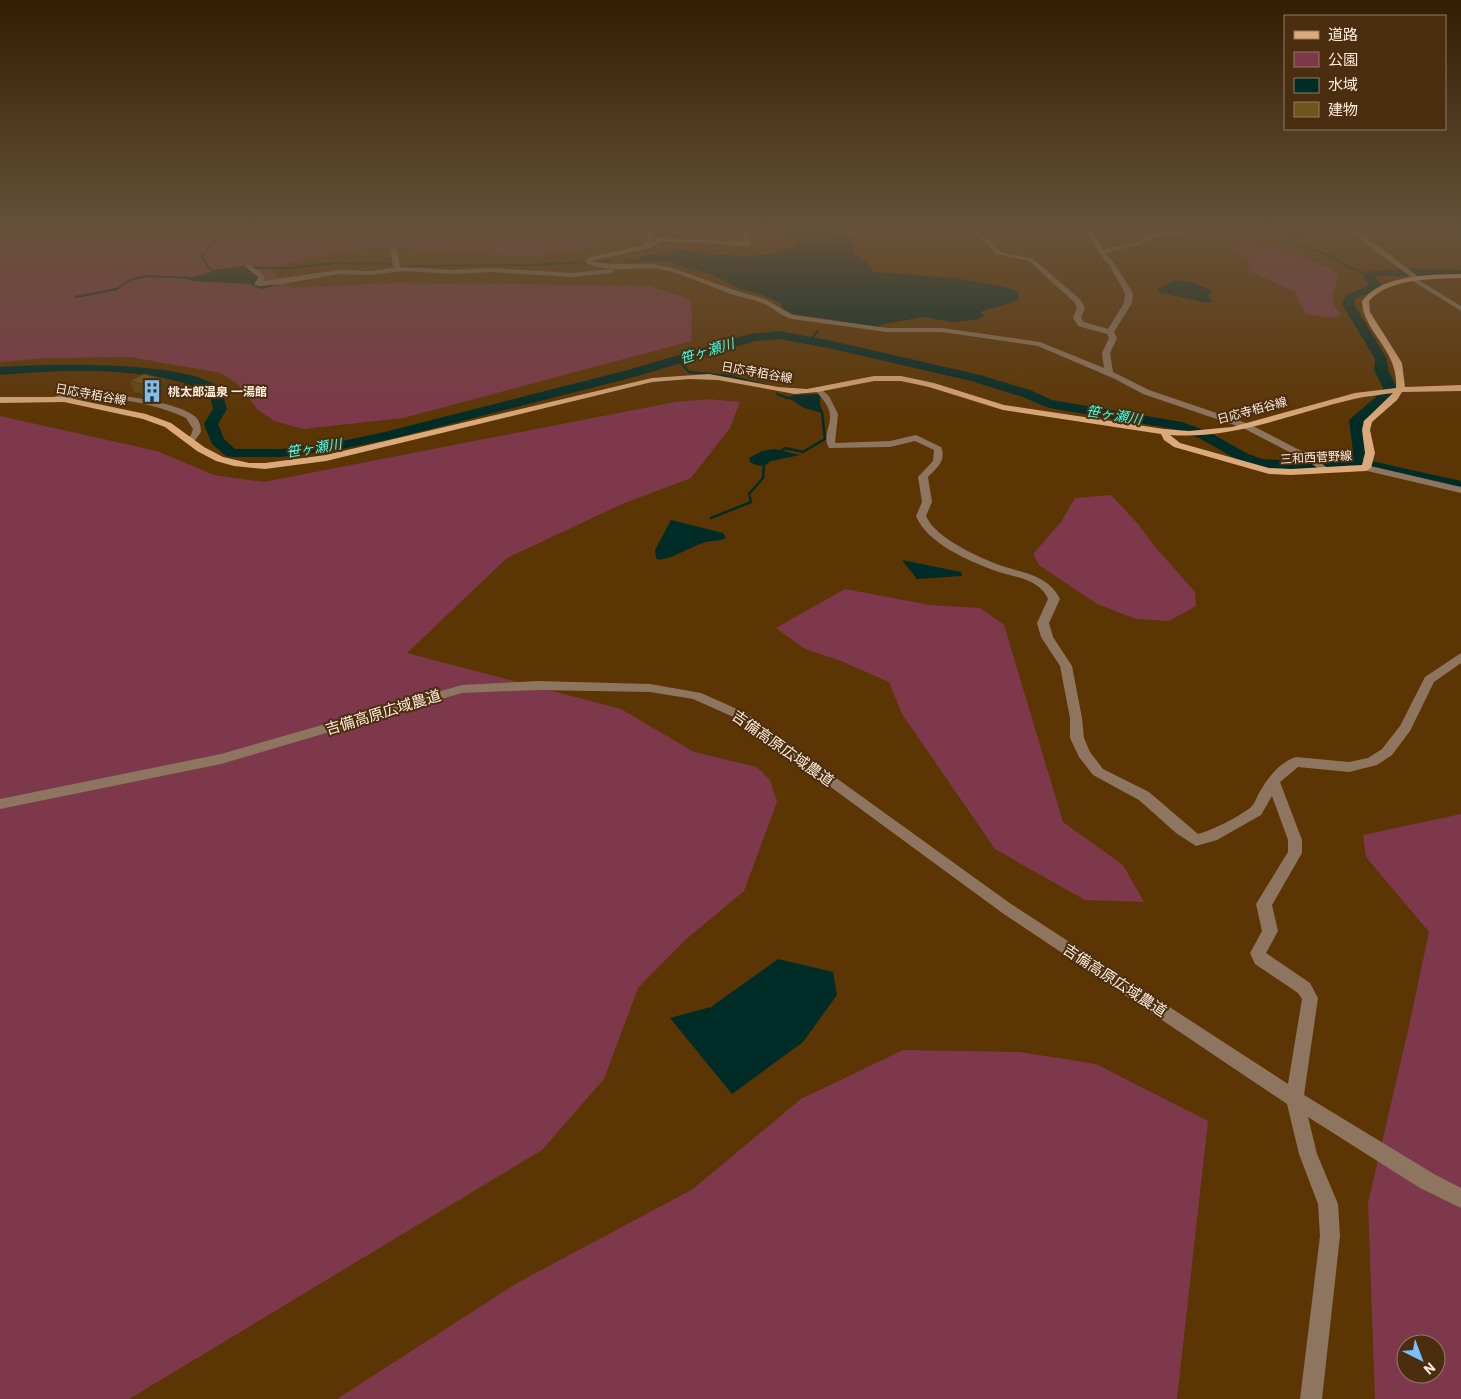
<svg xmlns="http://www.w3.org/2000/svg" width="1461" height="1399" font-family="'IBM Plex Sans','Noto Sans JP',sans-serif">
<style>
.green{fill:#7d384b;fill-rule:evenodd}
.water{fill:#002c27}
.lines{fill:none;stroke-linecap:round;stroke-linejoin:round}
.stream-far1{stroke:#002c27;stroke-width:2}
.stream{stroke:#002c27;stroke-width:2.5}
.river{fill:#002c27;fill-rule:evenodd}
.minor{fill:#8e755f;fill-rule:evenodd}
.major{fill:#dba97a;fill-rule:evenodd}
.wall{fill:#5f4918}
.shaded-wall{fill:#4d3c14}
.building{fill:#6e551c;stroke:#4d3c14}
.labels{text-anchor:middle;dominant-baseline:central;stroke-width:4;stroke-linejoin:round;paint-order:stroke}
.far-street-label{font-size:12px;fill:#ffecdc;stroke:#4a2e0f}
.far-poi-label{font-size:12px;font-weight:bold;fill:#ffecdc;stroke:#4a2e0f;text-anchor:start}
.far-water-label{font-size:14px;font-style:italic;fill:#37feea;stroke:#4a2e0f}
.street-label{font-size:15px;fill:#ffecdc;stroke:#4a2e0f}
</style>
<rect width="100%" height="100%" fill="#5c3504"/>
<g class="green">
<path d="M0,227H609L613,234L598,246L534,257L439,252L380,246L314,257L269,269L291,288L397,283L650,286L690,299L692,314L691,341L403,418L303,429L274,421L257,409L238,384L221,373L130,357L47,358L0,362ZM244,266L250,284L209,282L185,277Z"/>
<path d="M1240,242C1267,241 1315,259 1338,274L1332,302L1342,316L1329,318L1305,313L1295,292L1252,272C1251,260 1242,255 1232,249Z"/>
<polygon points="708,399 740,402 730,428 691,478 622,504 507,558 407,653 621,709 694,752 757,767 770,780 777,802 744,891 685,940 638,988 604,1079 542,1150 129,1399 0,1399 0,416 157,451 214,475 264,482 675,402"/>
<polygon points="1111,495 1138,524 1156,548 1195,592 1196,606 1169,621 1136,619 1097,604 1039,565 1033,554 1061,522 1075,498"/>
<polygon points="845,589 930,605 980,608 1004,625 1063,822 1123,865 1144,902 1085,900 995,849 902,714 889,682 841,661 805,649 776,628"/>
<path d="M1461,814V1399H1375L1368,1203L1409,1026L1429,932L1366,857L1363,835ZM1406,1344H1436V1374H1406Z"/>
<polygon points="903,1050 1020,1052 1096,1064 1208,1121 1177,1399 337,1399 517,1283 693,1189 801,1099"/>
</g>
<g class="water">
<path d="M777,227H817L838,237H859L849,241L853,247V254L865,261L874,272L955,278L1005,287L1018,292L1019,299C1015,303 990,308 981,312L984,316L976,320L951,322L924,317L883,324L879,327L787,313L783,311L781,303L755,292L739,289L717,277L695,269L666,262L601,261L636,260L646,255L668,253L677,250C708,253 773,264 798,243V240L789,237Z"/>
<polygon points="245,266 258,278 254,284 193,281 185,279 207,274 214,270"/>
<polygon points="1175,280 1188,281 1210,289 1213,291 1208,296 1213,302 1203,302 1158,292 1157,289"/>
<polygon points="820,394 820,404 823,413 804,408 792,400 785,398 794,395"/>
<polygon points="774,449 800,455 771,461 764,466 756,465 750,462 749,458 762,451"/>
<path d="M671,520L723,533L726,538C719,542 713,540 706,542C689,547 677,557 659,560L656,558L655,550Z"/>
<polygon points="902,560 961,572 962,576 917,579"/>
<polygon points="778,959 833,972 837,995 803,1042 732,1094 670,1018 711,1007"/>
</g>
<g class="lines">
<g class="stream-far1">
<polyline points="187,227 220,233 202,256 208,267 216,272"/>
<polyline points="1286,227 1300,238 1291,242 1334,257 1348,267 1369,275"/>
<polyline points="1457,227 1461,236"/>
<polyline points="592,262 610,261"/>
<polyline points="253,268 289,268 336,263 392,264 393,268"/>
<polyline points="399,268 412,266 534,265 585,262"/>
<polyline points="252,284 261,288 277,284"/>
<polyline points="76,297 117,289 130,280 146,276 188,278"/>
<polyline points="810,340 818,331"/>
<polyline points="678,360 679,362"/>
</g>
<g class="stream">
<polyline points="678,360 689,372 729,376 765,385"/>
<polyline points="777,394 788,398"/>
<polyline points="780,452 785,448 803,452 825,439 822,412"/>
<polyline points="711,518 751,502 749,494 763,478 764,463"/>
</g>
<path class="river" d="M1405,269L1461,270V276H1375L1381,285L1378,289L1355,299L1354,304L1387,359L1388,370L1397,388L1388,401L1363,421L1367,452L1362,459L1461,481V491L1350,465L1299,471L1260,468L1238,460L1199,438L1174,429L1049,408L1020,396L971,381L828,348L779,339L755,341L634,377L391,439L342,449L281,457H231L226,456L212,444L204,424L213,409L209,393C153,365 62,370 0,375V367C40,364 197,359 222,391L227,409L218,424L224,439L235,449H281L342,441L385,432L624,371L750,334L779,331L828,340L980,375L1030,390L1052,400L1182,422L1209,432L1248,454L1262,459L1299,461L1346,457L1353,451L1349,420L1378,395L1383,388L1374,370L1375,359L1342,304L1346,295L1369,285L1363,277L1367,271Z"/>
<g class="minor">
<path d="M651,227H657L652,242L661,237L744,242L742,227H748L751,244L748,246L662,241L650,248L592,261L611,264H652L672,268L740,292L765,299L793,315L887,328H942L1040,342L1104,368L1102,353L1109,338L1107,334L1078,326L1073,318L1077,308L1074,302L1029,261L997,254L972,231L974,227H980L978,231L1001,252L1033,259L1080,299L1085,308L1081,318L1084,322L1108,329L1124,303L1125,293L1109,265L1098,252L1084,227H1090L1103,250L1137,242L1157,232H1171L1165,227H1172L1182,233V235H1160L1141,244L1105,253L1115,264L1133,293L1132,303L1114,332L1117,338L1110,353L1113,372L1149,390L1249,424L1315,458L1330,470L1325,473L1309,462L1243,428L1143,394L1115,379L1038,346L942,332H887L792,319C780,316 773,307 762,303C751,299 739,297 728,293C706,285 683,273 659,269C638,266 601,275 584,261L590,257L641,246L646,241Z"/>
<path d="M1339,227C1356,225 1404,266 1420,278V281L1461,306V311L1411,280V277L1354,235Z"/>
<polygon points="1457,227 1461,227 1461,233 1459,232"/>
<polygon points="394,248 397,250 400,267 453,270 491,268 571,273 611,269 614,271 611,273 571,277 491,272 453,274 403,271 371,275 338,274 282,284 258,286 254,284 259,277 245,266 250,265 265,276 263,281 338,270 371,271 393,268 391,250"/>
<path d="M819,387L829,396L838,414L835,443L890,441L916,435L941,447C947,461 936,468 928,477L932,502L926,516C935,538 980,558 1002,566C1024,573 1049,576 1060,599L1049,623L1053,637L1072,666L1082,718L1084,738L1090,752L1103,769L1149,792L1198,834C1211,831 1240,816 1250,808C1254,805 1256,799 1258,795C1267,779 1278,763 1296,757L1349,762L1368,758L1382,749L1400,726L1425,677L1461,653V663L1434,682L1410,731L1392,755L1377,765L1349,772L1298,767L1280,782L1302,840V853L1272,905L1278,931L1266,953L1310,983L1318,998L1304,1095L1434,1174L1461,1188V1208L1420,1188L1308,1117L1317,1154L1338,1204L1340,1236L1322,1399H1300L1320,1236L1318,1204L1299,1154L1287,1104L1001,912L738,719L693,699L650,692L538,690L462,693L221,764L0,809V799L221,754L462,685L538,681L650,684L701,693L746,713L1011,904L1288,1084L1302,999L1298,993L1255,964L1250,953L1262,931L1256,904L1288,852V840L1272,796L1261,815L1217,840L1196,846L1176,833L1139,800L1093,775L1079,757L1070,738V718L1060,666L1041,637L1037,623L1048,599C1039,578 1012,577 993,570C967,560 927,543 916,516L922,502L918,477L933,461L934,450L915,441L890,447L829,448C822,436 831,427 830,415C829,405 821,397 815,390Z"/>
<path d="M75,392C98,391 176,401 193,415C199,419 201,425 201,432L193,443H187L185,441L191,435L193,429L186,418C150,401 92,392 54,402L50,399L58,395Z"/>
<polygon points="1366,465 1461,487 1461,493 1363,470 1361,468"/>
</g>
<path class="major" d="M1461,274V278C1432,279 1389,278 1369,301L1370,312L1402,363L1405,387L1461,385V391L1402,392L1397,400L1372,422L1370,430L1375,453L1371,468L1366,471L1291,475L1269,474L1174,447L1164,440L1161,434L1003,410L929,387L901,381H874L818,392L795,394L718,380L690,379L652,382L326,461L265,469L234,466L216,461L197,451L165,427L143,419L64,402L0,403V397H64L146,414L171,423L204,447L223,457L249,463H265L326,455L652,378L709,374L778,387L807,389L874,376H901L934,383L1004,405L1164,429L1189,431L1232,427L1355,393L1396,388C1399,349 1363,333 1362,301C1383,274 1429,275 1461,274ZM1393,393L1364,421L1362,430L1365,453L1362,465L1291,469L1269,468L1180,443L1170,435C1234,440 1293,413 1354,399C1367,396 1380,395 1393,393Z"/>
</g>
<polygon class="wall" points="164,379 168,390 155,397 134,392 130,381"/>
<polygon class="shaded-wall" points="164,379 168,390 155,397 150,386"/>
<polygon class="building" points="144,374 164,379 150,386 130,381"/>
<linearGradient id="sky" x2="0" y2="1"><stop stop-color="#331d02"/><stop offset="0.54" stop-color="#66513a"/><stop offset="1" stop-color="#66513a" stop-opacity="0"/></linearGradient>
<rect width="1461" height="422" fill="url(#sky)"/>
<defs>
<symbol id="building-bare" viewBox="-9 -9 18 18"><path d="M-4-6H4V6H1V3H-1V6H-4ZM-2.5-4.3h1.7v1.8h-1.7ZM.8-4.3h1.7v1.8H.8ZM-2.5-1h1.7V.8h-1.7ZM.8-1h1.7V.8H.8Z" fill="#79bff8" stroke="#4a2e0f" stroke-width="2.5" paint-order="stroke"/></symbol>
</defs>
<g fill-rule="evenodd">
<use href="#building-bare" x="136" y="375" width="32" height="32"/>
</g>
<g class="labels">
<g class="far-street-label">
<text transform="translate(757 372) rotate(10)">日応寺栢谷線</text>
<text transform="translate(91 394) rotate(10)">日応寺栢谷線</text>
<text transform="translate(1252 410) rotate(-15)">日応寺栢谷線</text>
<text transform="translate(1316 457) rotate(-3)">三和西菅野線</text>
</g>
<g class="far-poi-label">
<text x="168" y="391">桃太郎温泉 一湯館</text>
</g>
<g class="far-water-label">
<text transform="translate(707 351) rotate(-17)">笹ヶ瀬川</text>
<text transform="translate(1114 415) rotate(9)">笹ヶ瀬川</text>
<text transform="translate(314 448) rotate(-9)">笹ヶ瀬川</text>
</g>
<g class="street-label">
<text transform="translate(383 712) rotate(-17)">吉備高原広域農道</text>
<text transform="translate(783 748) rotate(35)">吉備高原広域農道</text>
<text transform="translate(1115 980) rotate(33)">吉備高原広域農道</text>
</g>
</g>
<rect x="1284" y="15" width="162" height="115" fill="#4a2e0f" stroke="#927a61"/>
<rect x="1294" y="31" width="25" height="8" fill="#dba97a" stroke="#927a61"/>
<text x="1328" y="40" font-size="15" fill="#ffecdc">道路</text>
<rect x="1294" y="52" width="25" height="15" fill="#7d384b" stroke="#927a61"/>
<text x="1328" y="65" font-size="15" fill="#ffecdc">公園</text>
<rect x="1294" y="78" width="25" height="15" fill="#002c27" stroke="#927a61"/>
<text x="1328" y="90" font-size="15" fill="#ffecdc">水域</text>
<rect x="1294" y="102" width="25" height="15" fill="#6e551c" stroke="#927a61"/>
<text x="1328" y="115" font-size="15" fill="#ffecdc">建物</text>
<g transform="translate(1421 1359) rotate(138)"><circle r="24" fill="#4a2e0f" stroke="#927a61"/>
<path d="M0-4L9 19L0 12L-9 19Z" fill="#79bff8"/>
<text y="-8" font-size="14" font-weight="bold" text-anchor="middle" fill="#ffecdc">N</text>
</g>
</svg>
